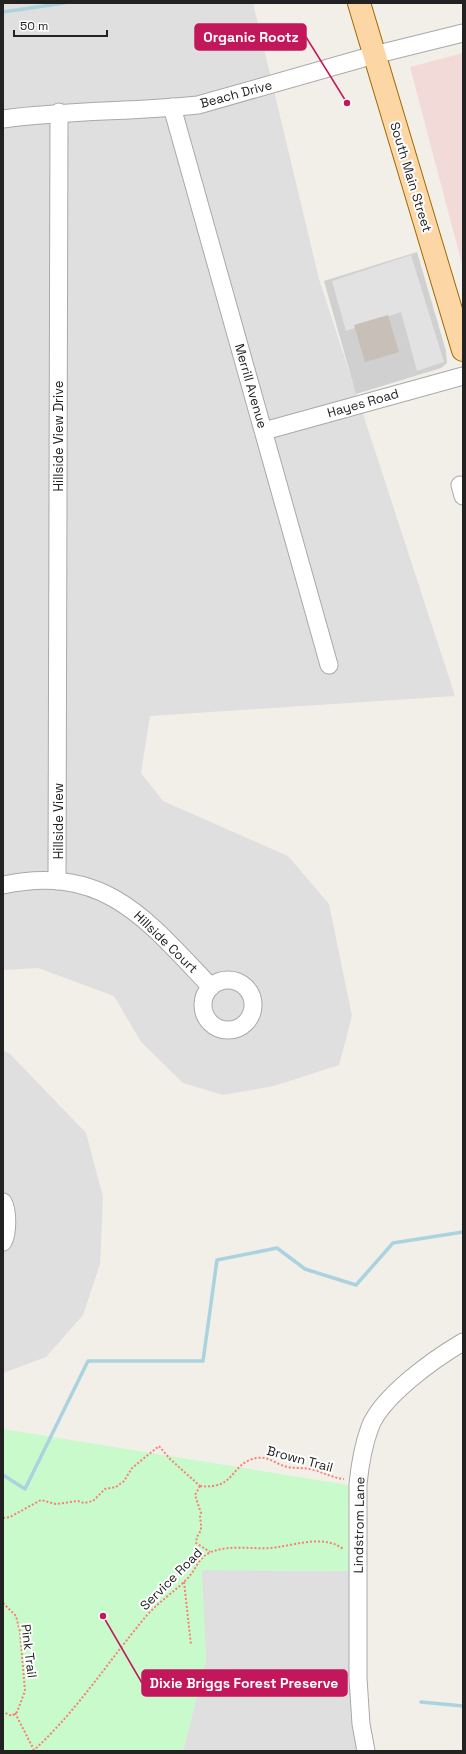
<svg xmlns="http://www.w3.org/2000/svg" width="466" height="1754" font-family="'Space Grotesk',sans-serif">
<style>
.residential{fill:#e0dfdf}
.commercial{fill:#f2dad9}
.religious{fill:#d0d0d0}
.park{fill:#c8facc}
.parking{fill:#e2e2e2}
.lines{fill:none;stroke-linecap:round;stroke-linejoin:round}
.stream{stroke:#aad3df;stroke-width:3.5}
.building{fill:#c7bfb8}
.minor-casing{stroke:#a9a9a9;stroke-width:19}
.major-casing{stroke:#a06b00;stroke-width:24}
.path{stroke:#fa8072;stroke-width:2;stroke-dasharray:2 2;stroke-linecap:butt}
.minor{stroke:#fff;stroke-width:17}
.major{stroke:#fcd6a4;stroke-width:22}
.labels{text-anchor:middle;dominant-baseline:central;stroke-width:4;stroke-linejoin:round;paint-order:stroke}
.street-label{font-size:13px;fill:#222;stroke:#fff}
.leader{fill:none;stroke:#c2185b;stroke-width:1.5}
.callout-dot{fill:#c2185b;stroke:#fff;stroke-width:1.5}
.callout{fill:#c2185b;stroke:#c2185b;stroke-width:1.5}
.callout-label{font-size:14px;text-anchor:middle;font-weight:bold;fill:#fff}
</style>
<rect width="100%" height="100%" fill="#f2efe9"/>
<g class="residential">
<polygon points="3,3 253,3 319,279 455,696 150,716 141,773 163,801 288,856 329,904 352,1016 339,1065 274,1086 223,1095 183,1083 141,1042 114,996 38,968 3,970"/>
<polygon points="3,1050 10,1054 86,1133 103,1197 100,1264 83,1315 46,1357 3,1373"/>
<polygon points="201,1570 349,1571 359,1751 183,1751 206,1660"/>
</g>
<polygon class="commercial" points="463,53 463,268 410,67"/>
<polygon class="religious" points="417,252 446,351 447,363 441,368 356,394 324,281"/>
<polygon class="park" points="3,1429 348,1485 349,1571 202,1570 206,1660 183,1751 3,1751"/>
<polygon class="parking" points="411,255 444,362 417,371 401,312 346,331 332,281"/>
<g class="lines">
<g class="stream">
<polyline points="3,12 64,3"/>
<polyline points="3,1475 25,1489 88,1361 203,1361 217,1260 277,1248 305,1269 356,1285 393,1243 463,1232"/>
<polyline points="421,1702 463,1706"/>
</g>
</g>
<polygon class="building" points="388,315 399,352 365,362 354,325"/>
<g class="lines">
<defs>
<g id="minor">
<polyline points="172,107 329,665"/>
<path d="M3,119C68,110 133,112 198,105L374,55L463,33"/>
<polyline points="264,431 463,376"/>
<polyline points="460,485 463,496"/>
<polyline points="57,881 59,112"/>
<path d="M3,885C105,863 148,921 211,987"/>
<circle cx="228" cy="1005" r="25"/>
<path d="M3,1202C8,1211 8,1233 3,1242"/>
<path d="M366,1751L361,1724L358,1678V1484C360,1464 363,1446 370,1427C382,1396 434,1359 463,1342"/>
</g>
<polyline id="major" points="359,3 463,350"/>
</defs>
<use href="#minor" class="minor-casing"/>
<use href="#major" class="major-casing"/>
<g class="path">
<path d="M200,1486C237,1490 229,1463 257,1458C267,1456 275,1463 284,1466C293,1469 304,1467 314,1470C325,1473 333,1478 344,1479"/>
<polyline points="200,1486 195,1495 201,1513 200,1517 201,1524 201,1530 197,1537 196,1543 210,1552"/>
<polyline points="3,1518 10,1517 41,1500 56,1504 78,1501 84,1503 93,1501 105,1489 116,1487 124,1481 132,1468 159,1446 170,1459 200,1486"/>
<polyline points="184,1582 191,1645"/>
<polyline points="3,1603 16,1616 20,1632 25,1691 17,1712 12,1716 3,1712"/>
<polyline points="15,1713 34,1750"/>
<path d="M33,1751C78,1710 109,1660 148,1614C160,1601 174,1592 186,1580C195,1572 198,1558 209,1553C230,1543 256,1551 278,1547C299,1544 325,1535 343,1549"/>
</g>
<use href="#minor" class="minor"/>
<use href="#major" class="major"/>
</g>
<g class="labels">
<g class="street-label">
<text transform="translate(236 94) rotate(-15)">Beach Drive</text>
<text transform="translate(411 177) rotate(73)">South Main Street</text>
<text transform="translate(251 386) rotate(74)">Merrill Avenue</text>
<text transform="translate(363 403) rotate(-16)">Hayes Road</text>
<text transform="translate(58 436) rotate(-90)">Hillside View Drive</text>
<text transform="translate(58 821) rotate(-90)">Hillside View</text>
<text transform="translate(166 942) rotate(44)">Hillside Court</text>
<text transform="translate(300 1459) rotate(15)">Brown Trail</text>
<text transform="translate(359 1525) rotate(-89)">Lindstrom Lane</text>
<text transform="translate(171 1579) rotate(-45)">Service Road</text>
<text transform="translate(29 1651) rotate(83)">Pink Trail</text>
</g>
</g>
<path class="leader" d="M347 103L306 37M103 1616L142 1683"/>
<g class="callout-dot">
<circle cx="347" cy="103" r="4"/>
<circle cx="103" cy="1616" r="4"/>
</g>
<g class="callout">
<rect x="195" y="24" width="111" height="26" rx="4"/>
<rect x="142" y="1670" width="205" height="26" rx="4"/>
</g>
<g class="callout-label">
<text x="251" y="42">Organic Rootz</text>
<text x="244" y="1688">Dixie Briggs Forest Preserve</text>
</g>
<rect width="466" height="1754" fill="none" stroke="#222222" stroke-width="8"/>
<path d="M14 30v6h93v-6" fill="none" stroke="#222222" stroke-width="2"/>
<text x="20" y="30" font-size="12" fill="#222222" stroke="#ffffff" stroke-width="3" paint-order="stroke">50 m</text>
</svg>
